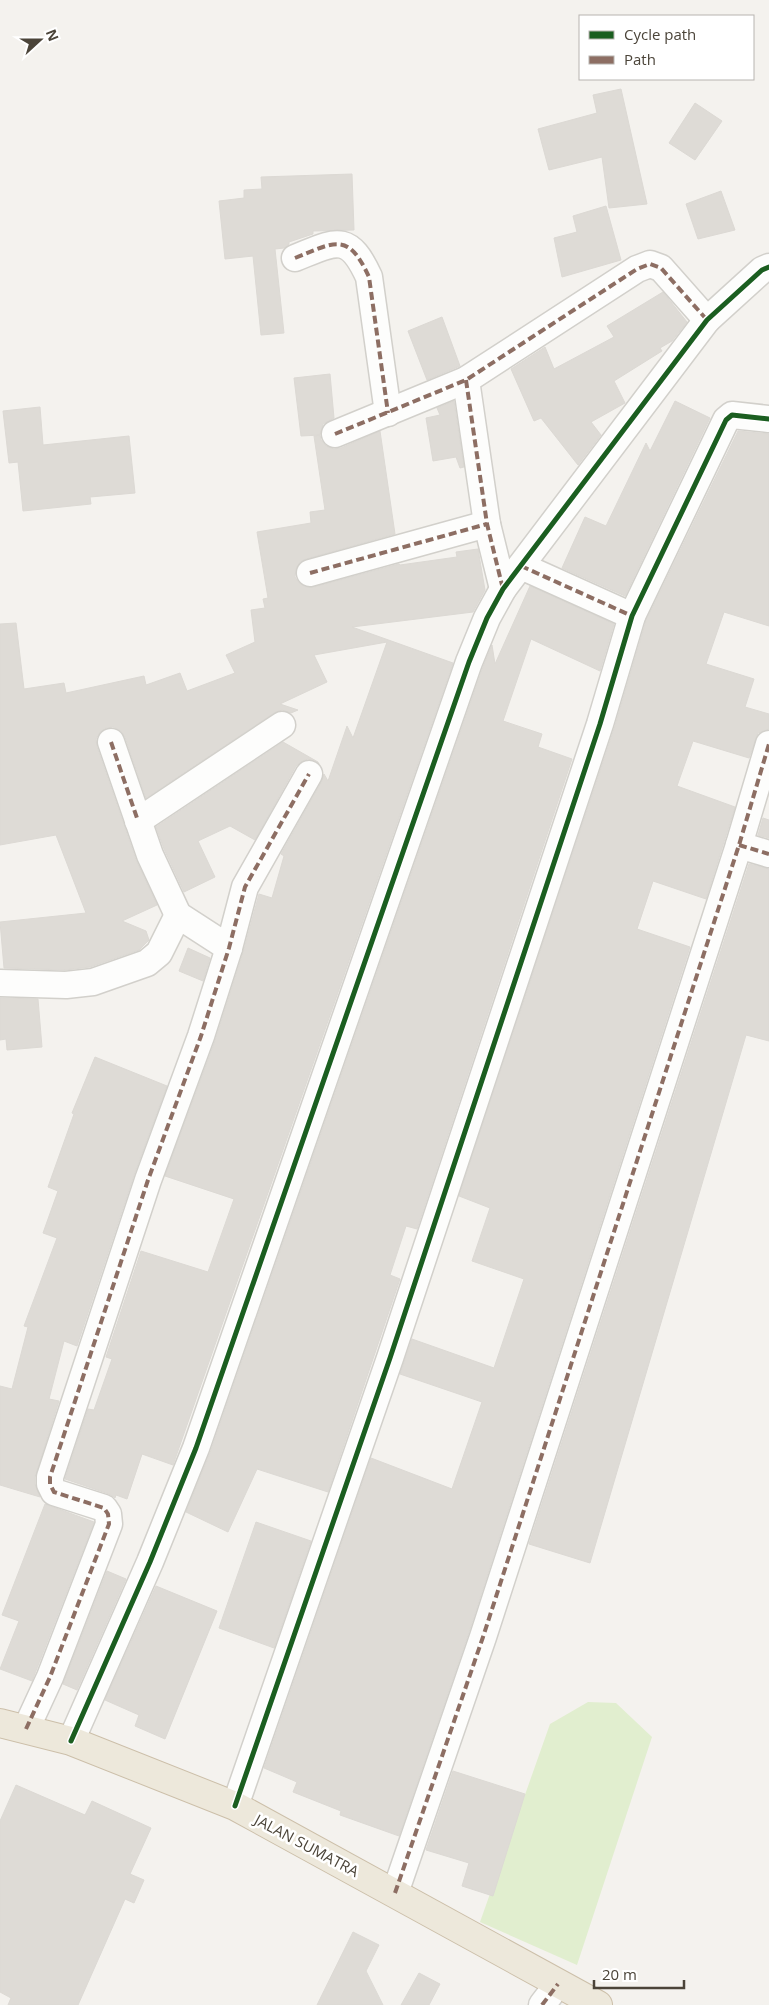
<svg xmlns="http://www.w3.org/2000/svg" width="769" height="2005" font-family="'Open Sans',sans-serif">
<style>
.green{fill:#e1eecf}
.building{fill:#dedbd6;stroke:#dcd9d4}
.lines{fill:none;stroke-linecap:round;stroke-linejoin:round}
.street-casing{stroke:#d2d0cb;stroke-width:29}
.highway-casing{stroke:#ccbfa9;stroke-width:30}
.street{stroke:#fdfdfc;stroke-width:26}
.highway{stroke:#ede8db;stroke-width:28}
.quiet{stroke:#8d6e63;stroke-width:4;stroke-dasharray:8 4;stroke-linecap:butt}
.cycleway-casing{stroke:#fff;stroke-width:8}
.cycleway{stroke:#1b5e20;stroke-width:5}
.labels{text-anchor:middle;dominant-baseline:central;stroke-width:5;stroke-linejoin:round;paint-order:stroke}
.street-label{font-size:15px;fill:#4b4439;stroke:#fff}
</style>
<rect width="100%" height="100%" fill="#f4f2ee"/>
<polygon class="green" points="588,1702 616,1703 652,1737 577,1965 480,1922 550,1724"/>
<g class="building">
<polygon points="621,89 647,204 609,208 602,157 549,170 538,129 597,113 593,95"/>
<polygon points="695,103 722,121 695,160 669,143"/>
<polygon points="352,174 354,230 313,231 313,234 289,242 289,244 284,248 275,249 284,333 261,335 253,256 225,259 219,201 244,198 244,190 262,189 261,177"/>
<polygon points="721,191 735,230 698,239 686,204"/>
<polygon points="606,206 621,260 562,277 554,238 577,232 573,216"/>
<polygon points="663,292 687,322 672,341 660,348 662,351 614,381 625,403 591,422 601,435 578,465 541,418 534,421 511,369 545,347 554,369 614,337 607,326"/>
<polygon points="442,317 460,366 427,380 408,331"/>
<polygon points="330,374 334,418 323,424 320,435 301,436 294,378"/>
<polygon points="454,401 464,467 460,468 456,457 433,461 426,418 440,415 437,408"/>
<polygon points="675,401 710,418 625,596 562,568 585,517 606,526 646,443 650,451"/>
<polygon points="40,407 43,445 129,436 135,493 90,497 91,504 23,511 18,462 9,463 3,411"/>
<polygon points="380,431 395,534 306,559 300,562 296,569 295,577 299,583 306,587 314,587 399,564 400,565 457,557 456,552 478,549 485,590 473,612 352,627 453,663 173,1465 142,1454 127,1499 116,1495 115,1498 109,1494 65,1479 88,1409 94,1410 112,1359 106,1357 141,1251 208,1272 234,1199 165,1176 215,1041 243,953 259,894 272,898 284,856 281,854 322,781 324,774 328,781 347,726 353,738 387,642 314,655 327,682 280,704 298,710 291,713 282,710 274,713 146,798 125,737 121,731 113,727 106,728 100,732 96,739 97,747 136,860 157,905 122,921 146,931 149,940 139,950 90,967 65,970 4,968 0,922 86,913 56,835 0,845 0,624 16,623 24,689 64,683 66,693 144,676 146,685 180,673 187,691 235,673 226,655 255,642 251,610 265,608 263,599 268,598 257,532 311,523 310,512 325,510 314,436 320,435 321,440 326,446 334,449 341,448"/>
<polygon points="738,431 769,434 769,626 724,612 706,664 754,679 745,707 769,714 769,729 758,733 749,758 693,741 677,786 735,807 706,899 653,881 637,929 690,947 469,1632 399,1836 340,1815 341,1811 293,1792 297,1782 264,1768 371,1458 452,1489 482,1402 400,1374 412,1339 494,1368 524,1279 472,1261 490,1208 459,1196 614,729 646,621"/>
<polygon points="530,586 614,624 600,671 531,639 503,721 542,734 538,747 572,759 417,1229 406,1226 390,1275 400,1279 328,1492 257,1469 228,1532 186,1512 210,1453 483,667 492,645 495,664"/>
<polygon points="283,742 318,762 319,764 308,759 302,761 296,766 255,840 230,826 198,841 215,877 184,892 164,849 156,827"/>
<polygon points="763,818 769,820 769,838 758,835"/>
<polygon points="749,864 769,869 769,1041 746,1035 590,1563 529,1544"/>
<polygon points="188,948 210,958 203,981 179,971"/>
<polygon points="0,998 38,999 42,1047 7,1050 6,1039 0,1040"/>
<polygon points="95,1057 167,1086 134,1175 77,1346 64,1341 49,1399 59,1401 35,1477 35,1484 40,1497 0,1485 0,1386 12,1389 28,1327 24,1326 57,1238 43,1233 58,1191 48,1187 74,1114 72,1113"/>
<polygon points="45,1504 94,1522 32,1681 0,1669 19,1621 2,1615"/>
<polygon points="256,1522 311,1541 274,1648 219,1628"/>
<polygon points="107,1571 126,1579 77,1690 63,1684"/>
<polygon points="156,1586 217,1611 165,1739 135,1726 139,1715 105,1700"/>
<polygon points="453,1771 525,1794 493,1896 462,1886 469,1863 426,1850"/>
<polygon points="16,1785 85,1815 92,1801 151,1828 130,1874 144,1880 134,1903 125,1899 78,2005 8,2005 11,1998 0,1992 0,1821"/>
<polygon points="353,1932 379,1945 366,1971 383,2005 317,2005"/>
<polygon points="419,1973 440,1984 429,2005 401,2005"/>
</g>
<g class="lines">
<defs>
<g id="street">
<path d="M295,258C335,242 348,231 369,277L388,413"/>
<polyline points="466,380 487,524 503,589"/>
<polyline points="335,434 466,380 637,269 650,264 661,268 707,320"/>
<polyline points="521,566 632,616"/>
<polyline points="310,573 487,524"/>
<polyline points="111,742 150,855 178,915 229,948"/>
<polyline points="138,821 282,725"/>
<polyline points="739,845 769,854"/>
<polyline points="0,983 66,985 93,982 147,963 159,953 178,915"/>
<polyline points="26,1729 50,1677 109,1524 108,1514 104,1508 54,1492 50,1484 50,1477 148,1180 201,1036 229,948 245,887 309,774"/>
<polyline points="71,1741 150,1562 196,1448 469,662 487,618 503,589 707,320 762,270 769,267"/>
<polyline points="235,1806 390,1358 600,724 632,616 726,420 732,415 769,419"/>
<polyline points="395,1893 483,1637 739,845 769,744"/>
<polyline points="542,2005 558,1984"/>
</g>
<polyline id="highway" points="0,1723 71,1741 235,1806 598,2005"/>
</defs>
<use href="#street" class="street-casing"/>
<use href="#highway" class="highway-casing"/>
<use href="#street" class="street"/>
<use href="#highway" class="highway"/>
<g class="quiet">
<path d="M295,258C335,242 348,231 369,277L388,413"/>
<polyline points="466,380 487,524 503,589"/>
<polyline points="335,434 466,380 637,269 650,264 661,268 707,320"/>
<polyline points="521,566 632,616"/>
<polyline points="310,573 487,524"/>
<polyline points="111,742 138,821"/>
<polyline points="739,845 769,854"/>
<polyline points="26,1729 50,1677 109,1524 108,1514 104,1508 54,1492 50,1484 50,1477 148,1180 201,1036 229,948 245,887 309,774"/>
<polyline points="395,1893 483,1637 739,845 769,744"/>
<polyline points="542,2005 558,1984"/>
</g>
<defs>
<g id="cycleway">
<polyline points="71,1741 150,1562 196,1448 469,662 487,618 503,589 707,320 762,270 769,267"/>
<polyline points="235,1806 390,1358 600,724 632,616 726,420 732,415 769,419"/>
</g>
</defs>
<use href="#cycleway" class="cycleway-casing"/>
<use href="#cycleway" class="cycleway"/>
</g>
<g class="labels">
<g class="street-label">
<text transform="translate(307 1845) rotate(28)">JALAN SUMATRA</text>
</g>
</g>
<rect x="579" y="15" width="175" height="65" fill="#ffffff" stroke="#b7b4b0"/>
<rect x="589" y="31" width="25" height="8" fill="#1b5e20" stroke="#b7b4b0"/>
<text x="624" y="40" font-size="15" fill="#4b4439">Cycle path</text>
<rect x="589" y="56" width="25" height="8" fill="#8d6e63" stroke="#b7b4b0"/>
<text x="624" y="65" font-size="15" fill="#4b4439">Path</text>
<g transform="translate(40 40) rotate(69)" stroke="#ffffff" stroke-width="4" paint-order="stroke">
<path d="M0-4L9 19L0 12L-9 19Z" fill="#4b4439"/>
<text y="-8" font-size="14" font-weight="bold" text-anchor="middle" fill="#4b4439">N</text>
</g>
<path d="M594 1980v8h90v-8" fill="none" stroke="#4b4439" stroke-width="2.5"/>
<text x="602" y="1980" font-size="15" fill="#4b4439" stroke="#ffffff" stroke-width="4" paint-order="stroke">20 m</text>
</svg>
